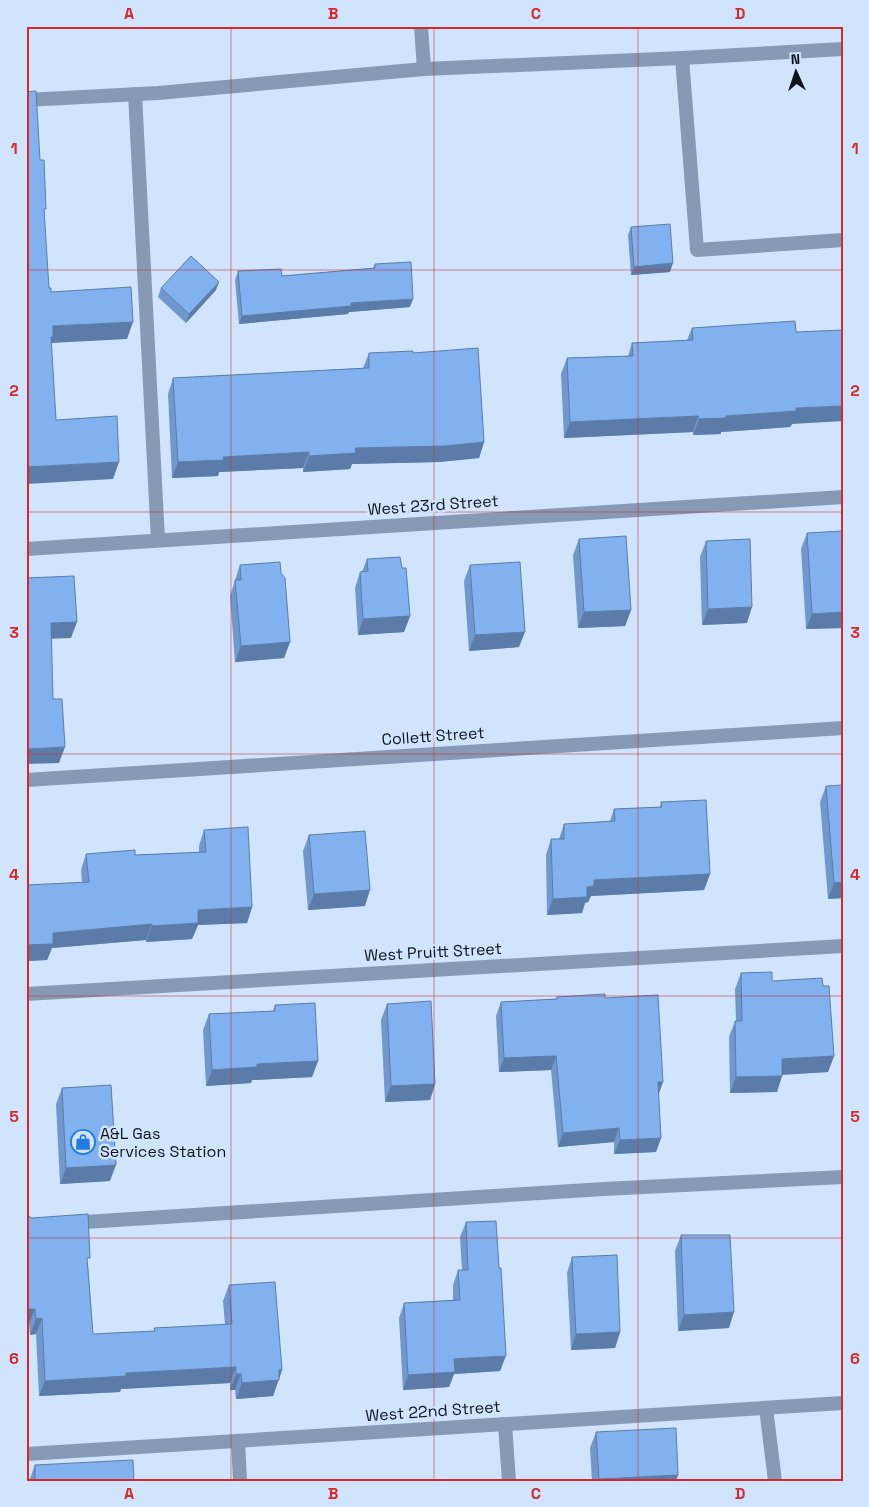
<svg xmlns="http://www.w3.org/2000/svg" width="869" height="1507" font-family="'Space Grotesk',sans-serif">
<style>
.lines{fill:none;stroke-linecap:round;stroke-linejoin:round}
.service{stroke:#869ab6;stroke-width:14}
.minor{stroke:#869ab6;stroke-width:14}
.wall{fill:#7098ce}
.shaded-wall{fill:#5b7ca8}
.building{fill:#82b1f0;stroke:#5b7ca8}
.grid{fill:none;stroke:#d62828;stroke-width:1;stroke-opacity:0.55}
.labels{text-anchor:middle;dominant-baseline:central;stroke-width:5;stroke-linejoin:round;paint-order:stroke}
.street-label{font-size:16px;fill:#0e141d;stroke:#d0e4fe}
.poi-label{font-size:16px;fill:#0e141d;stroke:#d0e4fe;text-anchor:start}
.neatline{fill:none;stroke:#d62828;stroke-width:2}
.grid-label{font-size:16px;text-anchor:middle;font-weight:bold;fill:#d62828}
</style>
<rect width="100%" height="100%" fill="#d0e4fe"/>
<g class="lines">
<g class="service">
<polyline points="682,58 697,250 843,240"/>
<polyline points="135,94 158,540"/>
<polyline points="26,100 158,93 424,69 682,58 843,49"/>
<polyline points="26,780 843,728"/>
<polyline points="69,1223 604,1189 843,1177"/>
<polyline points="766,1408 775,1481"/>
<polyline points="238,1441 240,1481"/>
</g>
<g class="minor">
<polyline points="421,26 424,69"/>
<polyline points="26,549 843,497"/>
<polyline points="26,994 843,946"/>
<polyline points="505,1424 509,1481"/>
<polyline points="26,1454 843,1403"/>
</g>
</g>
<g class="wall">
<polygon points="631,227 670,272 631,275 628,235"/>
<polygon points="375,264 410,307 349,312 348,314 239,324 235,280 238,271 282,276 373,268"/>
<polygon points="161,288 216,290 186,323 158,297"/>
<polygon points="692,328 792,424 790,427 721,432 721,434 693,435 693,432 564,438 561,374 567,358 628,356 632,343 687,340"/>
<polygon points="369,353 413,353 484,442 479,458 439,462 352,464 350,469 303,472 303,468 219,472 218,476 172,478 168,394 173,378 363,368"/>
<polygon points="843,531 843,628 806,629 801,549 807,533"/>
<polygon points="579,539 631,610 625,626 578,628 573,555"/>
<polygon points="706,541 747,623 702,625 700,557"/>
<polygon points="367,559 402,568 410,616 404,632 358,635 355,588 360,572 362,572"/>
<polygon points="240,565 290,642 284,658 235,662 230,596"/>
<polygon points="470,565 519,647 469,651 464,581"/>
<polygon points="826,786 843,898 828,899 820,802"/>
<polygon points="661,802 710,874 704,890 591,896 588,902 585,903 582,913 547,915 546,855 551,839 559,839 564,824 610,821 614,809 660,807"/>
<polygon points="204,830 252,907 247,923 198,925 192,939 146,942 146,940 52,948 47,960 26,961 82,882 81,870 86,854 135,855 199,852 199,846"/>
<polygon points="309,835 365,906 308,910 303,851"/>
<polygon points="741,973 772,981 823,986 834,1056 828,1072 782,1075 777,1092 730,1093 729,1037 735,1021 736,1021 735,989"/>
<polygon points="557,997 605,998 663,1082 658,1094 661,1138 656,1152 614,1154 614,1142 558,1147 551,1070 499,1072 496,1016 501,1002 556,999"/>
<polygon points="387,1004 435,1084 430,1100 385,1102 381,1020"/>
<polygon points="275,1005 318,1061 312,1077 252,1080 251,1083 206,1086 203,1030 209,1014 273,1011"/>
<polygon points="62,1088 110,1181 60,1184 56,1104"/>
<polygon points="26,1215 88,1265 93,1334 154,1331 154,1328 225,1325 223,1301 229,1285 282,1370 273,1396 236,1399 235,1390 230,1390 230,1383 121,1389 120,1392 39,1396 36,1334 30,1335 29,1324 26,1325"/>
<polygon points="466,1222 500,1371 454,1374 449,1387 403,1390 399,1318 404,1303 453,1300 453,1285 458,1270 462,1270 460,1237"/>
<polygon points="681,1235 729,1328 678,1331 675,1251"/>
<polygon points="572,1257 620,1332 615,1348 571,1350 567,1273"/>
<polygon points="596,1432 678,1475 676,1481 592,1481 590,1448"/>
<polygon points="35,1465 134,1481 29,1481"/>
</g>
<g class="shaded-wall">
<polygon points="259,26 292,26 291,28 258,29"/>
<polygon points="673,263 670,272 631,275 634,267"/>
<polygon points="219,282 216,290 186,323 189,314"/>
<polygon points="413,299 410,307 349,312 348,314 239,324 242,316 351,303"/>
<polygon points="133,322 127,339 51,343 47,354 53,326"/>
<polygon points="843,406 843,421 792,424 790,427 721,432 721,434 693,435 699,419 796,408"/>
<polygon points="698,416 693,432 564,438 570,422"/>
<polygon points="484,442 479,458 439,462 352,464 350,469 303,472 309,456 355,448"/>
<polygon points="309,452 303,468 219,472 218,476 172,478 178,462 223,457"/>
<polygon points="119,462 113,479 26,484 26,467"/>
<polygon points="752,607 747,623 702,625 708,609"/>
<polygon points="631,610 625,626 578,628 584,612"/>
<polygon points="843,612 843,628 806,629 812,614"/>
<polygon points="410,616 404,632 358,635 363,619"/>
<polygon points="77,622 71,638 45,639 51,623"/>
<polygon points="525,632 519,647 469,651 475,635"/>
<polygon points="290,642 284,658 235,662 241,646"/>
<polygon points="65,747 59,763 26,764 26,749"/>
<polygon points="710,874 704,890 591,896 588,902 585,903 582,913 547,915 553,899 594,880"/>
<polygon points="843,882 843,898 828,899 834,883"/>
<polygon points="370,890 365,906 308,910 314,894"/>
<polygon points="252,907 247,923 198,925 192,939 146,942 152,926 198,910"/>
<polygon points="152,924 146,940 52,948 47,960 26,961 26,945 53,933"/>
<polygon points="556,1056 551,1070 499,1072 504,1058"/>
<polygon points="834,1056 828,1072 776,1075 782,1059"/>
<polygon points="318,1061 312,1077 252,1080 251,1083 206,1086 212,1070 257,1064"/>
<polygon points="782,1076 777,1092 730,1093 736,1077"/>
<polygon points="658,1082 663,1082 658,1096"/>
<polygon points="435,1084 430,1100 385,1102 391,1086"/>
<polygon points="619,1128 614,1142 558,1147 563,1133"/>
<polygon points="661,1138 656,1152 614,1154 620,1140"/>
<polygon points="116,1165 110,1181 60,1184 66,1168"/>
<polygon points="26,1309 35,1309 29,1324 26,1325"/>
<polygon points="734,1312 729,1328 678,1331 684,1315"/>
<polygon points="42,1318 36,1334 30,1335 36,1319"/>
<polygon points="620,1332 615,1348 571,1350 576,1334"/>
<polygon points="506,1356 500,1371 454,1374 449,1387 403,1390 408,1375 454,1359"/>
<polygon points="236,1367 230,1383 121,1389 120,1392 39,1396 45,1381 126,1373"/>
<polygon points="279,1370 282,1370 273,1396 236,1399 242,1383"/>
<polygon points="236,1374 241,1374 235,1390 230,1390"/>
<polygon points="678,1475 676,1481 598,1481 599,1479"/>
</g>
<g class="building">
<polygon points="36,91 40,160 44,160 46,209 44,209 49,288 51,288 51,292 131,287 133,322 53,326 53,337 51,337 56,420 117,416 119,462 26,467 26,92"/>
<polygon points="670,224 673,263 634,267 631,227"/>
<polygon points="191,256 219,282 189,314 161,288"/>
<polygon points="411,262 413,299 351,303 351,306 242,316 238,271 281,269 282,276 375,268 375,264"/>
<polygon points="795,321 796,332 843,330 843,406 796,408 796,411 726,416 726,418 699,419 698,416 570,422 567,358 633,356 632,343 693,340 692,328"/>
<polygon points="478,348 484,442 445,446 355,448 356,453 309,456 309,452 223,457 224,460 178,462 173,378 369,368 369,353 413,351 413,353"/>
<polygon points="843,531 843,612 812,614 807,533"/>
<polygon points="626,536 631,610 584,612 579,539"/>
<polygon points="750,539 752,607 708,609 706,541"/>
<polygon points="400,557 402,568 406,568 410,616 363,619 360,572 368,571 367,559"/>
<polygon points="280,562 281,573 285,578 290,642 241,646 235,580 241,580 240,565"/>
<polygon points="520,562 525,632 475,635 470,565"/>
<polygon points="74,576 77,622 51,623 53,699 62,699 65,747 26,749 26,578"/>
<polygon points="843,785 843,882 834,883 826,786"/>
<polygon points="706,800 710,874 594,880 594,886 587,887 587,897 553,899 551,839 564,839 564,824 615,821 614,809 662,807 661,802"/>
<polygon points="248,827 252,907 198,910 198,923 152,926 152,924 53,933 53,944 26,945 26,885 89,882 86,854 135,850 135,855 206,852 204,830"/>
<polygon points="365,831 370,890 314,894 309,835"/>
<polygon points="772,972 772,981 822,978 823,986 829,986 834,1056 782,1059 782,1076 736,1077 735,1021 742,1021 741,973"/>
<polygon points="605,994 605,998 658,995 663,1082 658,1082 661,1138 620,1140 619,1128 563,1133 556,1056 504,1058 501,1002 557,999 557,997"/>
<polygon points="431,1001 435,1084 391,1086 387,1004"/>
<polygon points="315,1003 318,1061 257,1064 257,1067 212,1070 209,1014 275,1011 275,1005"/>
<polygon points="111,1085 116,1165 66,1168 62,1088"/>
<polygon points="88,1214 90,1258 87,1258 93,1334 155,1331 154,1328 232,1324 229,1285 275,1282 282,1370 279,1370 279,1380 242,1383 241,1374 236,1374 236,1367 126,1373 126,1376 45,1381 42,1318 36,1319 35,1309 26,1309 26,1275 27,1274 26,1253 26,1215 32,1218"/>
<polygon points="496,1221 499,1268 501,1268 506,1356 454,1359 455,1372 408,1375 404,1303 460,1300 458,1270 468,1270 466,1222"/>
<polygon points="681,1235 730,1235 734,1312 684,1315"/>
<polygon points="617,1255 620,1332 576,1334 572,1257"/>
<polygon points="676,1428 678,1475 599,1479 596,1432"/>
<polygon points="133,1460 134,1481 35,1481 35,1465"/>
</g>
<path class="grid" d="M231,26V1481M434,26V1481M638,26V1481M26,270H843M26,512H843M26,754H843M26,996H843M26,1238H843"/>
<defs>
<symbol id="shop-ring" viewBox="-11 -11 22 22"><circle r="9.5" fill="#d0e4fe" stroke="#217ae4" stroke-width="1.5"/><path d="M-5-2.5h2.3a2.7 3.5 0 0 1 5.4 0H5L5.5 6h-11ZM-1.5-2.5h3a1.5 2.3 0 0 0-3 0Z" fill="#217ae4"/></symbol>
</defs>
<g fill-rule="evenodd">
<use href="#shop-ring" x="69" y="1128" width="28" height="28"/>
</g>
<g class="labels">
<g class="street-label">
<text transform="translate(433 505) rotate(-4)">West 23rd Street</text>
<text transform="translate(433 736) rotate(-4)">Collett Street</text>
<text transform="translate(433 952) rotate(-3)">West Pruitt Street</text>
<text transform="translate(433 1411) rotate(-4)">West 22nd Street</text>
</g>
<g class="poi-label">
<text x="100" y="1133">A&amp;L Gas<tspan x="100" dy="18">Services Station</tspan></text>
</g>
</g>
<rect width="869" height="1507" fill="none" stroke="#d0e4fe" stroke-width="55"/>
<g transform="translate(796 72) rotate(357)" stroke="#d0e4fe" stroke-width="4" paint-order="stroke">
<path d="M0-4L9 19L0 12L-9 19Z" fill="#0e141d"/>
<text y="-8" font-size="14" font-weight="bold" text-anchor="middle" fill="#0e141d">N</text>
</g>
<rect x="28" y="28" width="814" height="1452" class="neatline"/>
<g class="grid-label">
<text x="129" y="19">A</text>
<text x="333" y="19">B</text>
<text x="536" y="19">C</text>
<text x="740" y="19">D</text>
<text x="14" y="154">1</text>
<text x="855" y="154">1</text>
<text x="14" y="396">2</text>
<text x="855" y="396">2</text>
<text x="14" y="638">3</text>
<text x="855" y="638">3</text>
<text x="14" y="880">4</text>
<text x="855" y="880">4</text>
<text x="14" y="1122">5</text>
<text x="855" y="1122">5</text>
<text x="14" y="1364">6</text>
<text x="855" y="1364">6</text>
<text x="129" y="1499">A</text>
<text x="333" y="1499">B</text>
<text x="536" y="1499">C</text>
<text x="740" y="1499">D</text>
</g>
</svg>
